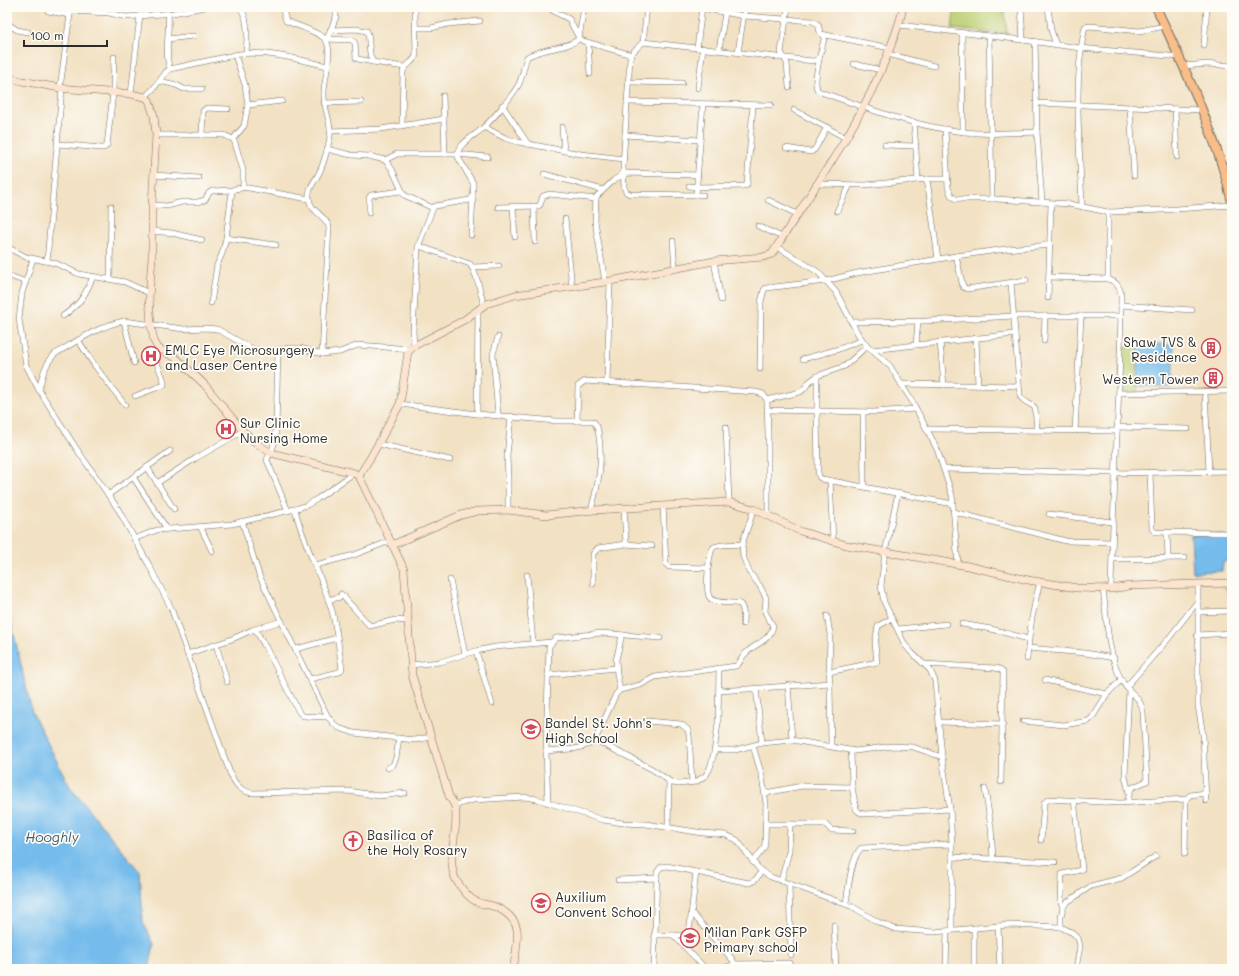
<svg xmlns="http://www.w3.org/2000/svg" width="1239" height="976" font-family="Mali,sans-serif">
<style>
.green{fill:#bbcd70;stroke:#737c4e}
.water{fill:#74bcec;stroke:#50748c}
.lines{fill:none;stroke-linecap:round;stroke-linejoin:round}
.street-casing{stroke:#716b60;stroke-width:6}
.secondary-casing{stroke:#716b60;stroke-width:8}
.primary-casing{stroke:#716b60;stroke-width:10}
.street{stroke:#fff;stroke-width:5}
.secondary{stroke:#fce5cf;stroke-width:7}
.primary{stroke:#f8bd88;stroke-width:8}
.labels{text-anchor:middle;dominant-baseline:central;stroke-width:3.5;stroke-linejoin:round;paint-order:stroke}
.poi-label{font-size:13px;fill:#2b2b2b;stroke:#fdfcf7;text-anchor:start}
.water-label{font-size:14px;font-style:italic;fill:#455e6f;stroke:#fdfcf7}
</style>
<rect width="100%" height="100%" fill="#fdfcf7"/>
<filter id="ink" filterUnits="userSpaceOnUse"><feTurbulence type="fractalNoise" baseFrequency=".025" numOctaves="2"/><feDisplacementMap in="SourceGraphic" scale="8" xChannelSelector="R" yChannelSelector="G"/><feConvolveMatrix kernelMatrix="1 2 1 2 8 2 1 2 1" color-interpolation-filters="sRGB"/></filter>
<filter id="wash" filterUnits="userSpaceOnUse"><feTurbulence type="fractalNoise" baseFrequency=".012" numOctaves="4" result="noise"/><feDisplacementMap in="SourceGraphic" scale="16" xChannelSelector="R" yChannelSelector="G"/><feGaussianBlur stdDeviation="0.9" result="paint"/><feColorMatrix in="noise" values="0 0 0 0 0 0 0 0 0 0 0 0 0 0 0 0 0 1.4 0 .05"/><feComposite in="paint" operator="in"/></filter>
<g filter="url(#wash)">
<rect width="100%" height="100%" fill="#f2e1c3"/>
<g class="green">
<polygon points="955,7 1004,7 1007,34 952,29"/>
<polygon points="1121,347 1139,348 1137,395 1119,394"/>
</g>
<g class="water">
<polygon points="1139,343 1174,345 1172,387 1137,386"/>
<path d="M1191,535C1202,535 1223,531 1230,540L1229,559L1223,563L1222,571L1193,572Z"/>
<polygon points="7,605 32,712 70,787 140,872 143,922 154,944 149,969 7,969"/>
</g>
</g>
<g filter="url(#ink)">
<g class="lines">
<defs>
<g id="street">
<path d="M238,7C250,14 247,41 246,53"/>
<path d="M282,7L286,21C295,25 319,32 325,39C334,49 324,79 324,92C323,105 329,116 330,129C331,135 329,143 327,150C325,157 323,166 319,173C315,182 308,187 309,198C310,212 325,214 329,227L322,354"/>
<polyline points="548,7 555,12 569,19 579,38 583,41 632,55"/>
<polyline points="647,7 643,42 633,52 630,58 623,165 624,187 626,192 630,194 703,195"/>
<polyline points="788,7 781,52 787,63 789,87"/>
<polyline points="1021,7 1023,40"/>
<polyline points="1048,7 1051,30 1056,45"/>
<path d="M702,8L744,16L812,21C822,24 817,28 821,34L890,48"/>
<polyline points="48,11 70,15"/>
<polyline points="71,11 109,13 126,17 173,13 205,7"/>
<path d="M168,13C170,31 164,55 170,69"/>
<polyline points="7,15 10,7"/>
<polyline points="7,23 17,30 28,32"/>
<polyline points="899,25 1023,40 1080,48 1180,57"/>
<polyline points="415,28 431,28 448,24 480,21"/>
<path d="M330,30L356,29L367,31C371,41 367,53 373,62L404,67"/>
<polyline points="962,32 963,132"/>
<polyline points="989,36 992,199"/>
<polyline points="168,39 193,36"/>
<polyline points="325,39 352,40 355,43 356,58 358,59 373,62"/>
<polyline points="327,39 336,17 336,7"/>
<polyline points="1035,41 1037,132 1042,202"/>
<polyline points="643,42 813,61 819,59 825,35"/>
<polyline points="588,43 590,74"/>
<polyline points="1204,46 1207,7"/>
<polyline points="697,48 702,7"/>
<polyline points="719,50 725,13"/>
<polyline points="738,52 745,7"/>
<polyline points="888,54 934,66"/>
<path d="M819,59C818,68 813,83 818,91C863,107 910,125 957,131C983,135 1011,133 1037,132"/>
<polyline points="854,64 881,70"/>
<polyline points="1184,66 1208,64 1232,66"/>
<polyline points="160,81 176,85 184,89 202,89"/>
<polyline points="629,82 682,83"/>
<polyline points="60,88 71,7"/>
<polyline points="698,88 703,48"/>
<polyline points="131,94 140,15"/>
<polyline points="443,96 445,154"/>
<path d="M145,97L154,88L166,72L170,69L239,54C269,51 298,59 327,66"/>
<polyline points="627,102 771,105"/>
<polyline points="324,103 361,102"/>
<polyline points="1036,103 1202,110"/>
<polyline points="248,105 282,101"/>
<polyline points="502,105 528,144"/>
<polyline points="1130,107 1134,176"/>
<polyline points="1175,109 1177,157"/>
<polyline points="794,110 846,138"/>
<polyline points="914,122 918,180"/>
<path d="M402,126L403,72C405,64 414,63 416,55L415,11"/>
<polyline points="484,127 505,138 518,142 581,154 624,159"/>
<polyline points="562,127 564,151"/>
<polyline points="945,129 948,187 951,195 956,199 996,199 1069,204 1108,212 1163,210 1232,205"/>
<polyline points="330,131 381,129 444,119"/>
<polyline points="156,135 224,135 233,139 235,143 243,170 243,186 242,188 234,189 232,191 226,238 222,254 217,265 211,303"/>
<polyline points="202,135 203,111 207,108 228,109"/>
<polyline points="625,135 700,140"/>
<polyline points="233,139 244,126 248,105 245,85 235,55"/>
<polyline points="58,144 101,148 104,148 107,145 113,93 114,57"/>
<polyline points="885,145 916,146"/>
<polyline points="786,148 811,152 815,149 827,127"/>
<polyline points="327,149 351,155 368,156 385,160 392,169 404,195 433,208"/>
<polyline points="385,160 397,154 457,154 488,157"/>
<polyline points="544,174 603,190"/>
<polyline points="154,175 199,178"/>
<polyline points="927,179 938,259"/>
<polyline points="816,184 865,185 927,179 947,179"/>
<polyline points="689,186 697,187 745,186 747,185 753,105"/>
<polyline points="243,187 309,199"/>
<polyline points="696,195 703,104"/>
<polyline points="768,200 797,214"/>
<polyline points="152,205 167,206 182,202 198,202 205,200 209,193 212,191 233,190"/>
<polyline points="534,206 535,242"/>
<polyline points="498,207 538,206 540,205 543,196 549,194 596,199"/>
<polyline points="513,207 515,237"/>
<path d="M1082,207C1080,148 1073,88 1084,31L1085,27L1090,26L1139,31L1165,26"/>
<polyline points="837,211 850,185"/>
<polyline points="1108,212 1108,279"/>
<polyline points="369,213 369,198 371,195 401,191"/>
<polyline points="565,219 572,287"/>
<polyline points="758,226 782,237"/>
<polyline points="152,231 172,233 202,240"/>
<polyline points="471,235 473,196"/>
<polyline points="226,238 276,245"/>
<polyline points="673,241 675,269"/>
<path d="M419,246L470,264C478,275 480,292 484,306"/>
<polyline points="776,246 818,272 836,292 858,334 867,346 890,366 913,403 937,449 952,495 958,564"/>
<polyline points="7,247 26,257 55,263 79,274 125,282 149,293"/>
<polyline points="956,256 963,287 967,289 1026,280"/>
<polyline points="33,259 22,293 19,319 26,365 39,390"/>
<polyline points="47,261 62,88"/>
<polyline points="714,261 721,300"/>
<polyline points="472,267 499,266"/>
<polyline points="7,275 26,282"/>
<path d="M1049,277L1108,279C1116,282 1119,285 1121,294C1121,392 1113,490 1111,589"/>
<polyline points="110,279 111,206"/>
<polyline points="605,282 595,221 596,197 614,180 626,173 698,175"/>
<path d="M1011,283L1020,396C1024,403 1031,403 1035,408L1037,430"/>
<polyline points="1048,298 1051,203"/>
<polyline points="1121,305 1192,310"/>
<path d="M63,316C81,303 84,297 93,277"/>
<polyline points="124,321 134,363"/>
<polyline points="851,322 926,321 1014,316 1121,316"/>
<polyline points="498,337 493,354 498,415"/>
<polyline points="976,338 978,385"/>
<polyline points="78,340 95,366 125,405"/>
<polyline points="1044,341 1045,316"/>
<polyline points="940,342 944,385"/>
<polyline points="916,345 918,321"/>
<path d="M414,346L413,331L418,247L427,223L433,208L435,206L470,200L473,196V183L458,157C455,145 476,135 483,128C493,119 513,95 519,84C523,75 524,65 527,57C540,48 572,48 579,38L584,7"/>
<polyline points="871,350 1015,334"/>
<path d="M278,351L276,429C275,436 275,445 271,452C270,455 268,456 267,460L288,511"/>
<polyline points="803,359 839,349 862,340"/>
<polyline points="760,369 761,302 764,290 766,288 826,281 857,273 956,256 1006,249 1050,245"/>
<polyline points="817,376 817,411 818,472 819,477 822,479 953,504"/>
<polyline points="607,383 610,281"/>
<polyline points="901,384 1019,386"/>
<polyline points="1205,392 1209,472"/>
<polyline points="1119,393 1232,391"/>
<polyline points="135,396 164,385 164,381 155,358 158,348"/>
<polyline points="767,400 800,392 804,389 809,382 817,376 845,366 867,346"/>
<path d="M400,404L477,414L556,421H592C598,424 598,431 599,437C603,464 598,485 591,510"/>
<polyline points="767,410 873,412 916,409"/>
<polyline points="863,412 864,486"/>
<polyline points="477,414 478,310"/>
<polyline points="577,421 578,386 585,381 756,392 763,394 767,400 768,434 768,516"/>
<polyline points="726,427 729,502"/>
<polyline points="1117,427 1188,429"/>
<polyline points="927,429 1117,431"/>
<polyline points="1075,431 1081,316"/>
<polyline points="378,444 450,460"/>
<polyline points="147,467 174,509"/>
<polyline points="944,469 1115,473 1232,471"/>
<polyline points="1150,472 1152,529 1155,532 1232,533"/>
<polyline points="133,477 167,529"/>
<polyline points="830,480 833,541"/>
<polyline points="157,483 196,458 243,431"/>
<polyline points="898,493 885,552 881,586 884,602 905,645 912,653 930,670 935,681 942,757 950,809 952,844 952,930"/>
<polyline points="108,495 170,451"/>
<polyline points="663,506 666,564 669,567 708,568"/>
<polyline points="624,508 626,544"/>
<path d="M295,509C303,544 322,576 332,611C337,630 339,650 342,669L339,672L310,679"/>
<polyline points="508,510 508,478 507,456 511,416"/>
<polyline points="954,512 1066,541 1112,542"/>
<polyline points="1049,514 1112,522"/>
<polyline points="242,521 259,575 328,717 334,724 339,728 354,733 414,740 431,737"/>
<polyline points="201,528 212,551"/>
<polyline points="1167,533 1168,558"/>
<polyline points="134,539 157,530 232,524 295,509 307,505 317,499 354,473"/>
<path d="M742,544C735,545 719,544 714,547C708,551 705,593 710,598C715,604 733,602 740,604C745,609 743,618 743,624"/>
<polyline points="1112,559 1185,558"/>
<polyline points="316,565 354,555 390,541"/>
<polyline points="527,575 533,643"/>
<polyline points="450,580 465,654"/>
<polyline points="593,584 593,554 598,548 626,544 652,546"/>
<polyline points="1198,584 1198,706 1203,735 1206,801"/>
<path d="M1103,589C1107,619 1107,652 1121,679C1128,694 1140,694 1143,712L1147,781L1131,788L1127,803"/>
<polyline points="341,594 370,626 395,620 408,621"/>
<polyline points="328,600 344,596"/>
<polyline points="1198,612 1231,611"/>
<polyline points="827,616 830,634 829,672 830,683 831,746"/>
<polyline points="962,624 991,629 1028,639"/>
<polyline points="255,629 266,648 299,712 303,716 328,717"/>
<polyline points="898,629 946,624"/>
<polyline points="1197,635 1232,633 1229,583"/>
<polyline points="216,644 227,682"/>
<polyline points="1028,648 1085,653 1114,658"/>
<polyline points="296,649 337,638"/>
<polyline points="476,651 492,704"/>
<polyline points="187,654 232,639 252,630 282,621"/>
<path d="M1027,659C1029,632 1033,607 1040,582"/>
<polyline points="924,664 995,668 1000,669 1003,672 1001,782"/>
<polyline points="411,665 440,662 476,651 495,647 552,642"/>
<polyline points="829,672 877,662 875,644 878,626 891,619"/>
<polyline points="548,675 616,668"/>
<polyline points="1045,680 1107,694"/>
<polyline points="788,685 792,740"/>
<polyline points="1126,687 1169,638 1198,601"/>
<polyline points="756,688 762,743"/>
<polyline points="620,690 617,675 616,660 622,635"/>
<polyline points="719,691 830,683"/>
<polyline points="647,721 681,724 688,730 689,735 692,782"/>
<polyline points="1023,721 1064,725 1088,721 1092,718 1107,694 1121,680"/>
<polyline points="940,722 1003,724"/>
<polyline points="595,740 652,769 672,783 679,784 696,782 706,775 710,768 714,753 718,723 719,668"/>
<polyline points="753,746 762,776 766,804 765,843 764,848 753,862"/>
<polyline points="714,750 735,750 762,743 792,740 855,751 893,746 913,747 942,757"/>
<polyline points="851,750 852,787 856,809 859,812 864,814 950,809"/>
<path d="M546,751C562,749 583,751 595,740L616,694L620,690L640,685L655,677L736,666C741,663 741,657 746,653C756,643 770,641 773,626L765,612L766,598L760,586L749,572L743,556L742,544L754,509"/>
<polyline points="388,768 393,765 396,758 399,738"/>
<polyline points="985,789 991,827 993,859"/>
<path d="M405,793L379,796L349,791L252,793C240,791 235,784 230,773L171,608L149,565L118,509L76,448L39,390C42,376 45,364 55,354C75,342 101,325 124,321L184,329L205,328L217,329L258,352H266L290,348H300L322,354L340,352L358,345L411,349"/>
<polyline points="765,793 802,786 852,787"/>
<polyline points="1129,793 1125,776 1129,690"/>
<polyline points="548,803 546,751 549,646 556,638 601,633 660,638"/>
<polyline points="455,805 473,800 525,797 537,799 603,820 623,823 646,824 703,833 726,835 737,840 755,864 761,871 771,877 853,907 878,922 895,929 934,932 1008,925 1061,927 1073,933 1078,938 1080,946 1076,969"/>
<polyline points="766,824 825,824 831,830 853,831"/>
<polyline points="668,827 669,781"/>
<polyline points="1041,840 1044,803 1049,799 1120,803 1186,799"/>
<polyline points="1185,854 1186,799 1190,795 1206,793"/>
<polyline points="952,857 1055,862"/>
<polyline points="618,880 657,878"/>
<polyline points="781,881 789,851 790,824"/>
<polyline points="789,884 791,955"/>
<path d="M846,904C848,890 851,858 861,848L952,844"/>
<polyline points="1063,908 1061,902 1062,874 1077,871 1082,869 1074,800"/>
<polyline points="692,913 732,959 738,969"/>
<polyline points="834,925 836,969"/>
<polyline points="998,926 1000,969"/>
<polyline points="1061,927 1061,916 1063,908 1066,903 1091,886 1122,878 1156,856"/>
<polyline points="974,928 974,969"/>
<polyline points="654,935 687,935 689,933 696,872"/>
<polyline points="673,935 706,969"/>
<path d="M654,969L657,872L661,867L667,866L749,883C756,881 758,877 761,871"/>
<polyline points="722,969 735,964 790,963"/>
<polyline points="946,969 947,931"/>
</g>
<g id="secondary">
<path d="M7,77L22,81L60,88L131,94L145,97L149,100L154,116L156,135L152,205V257L149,297L151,325L154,341L158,348L176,358L204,384L243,431L256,443L271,453L354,473L359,476L404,569L412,675L449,796C451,800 454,803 455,807C460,829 445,859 456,880C461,888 468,898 477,902C480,904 485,904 489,905C501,908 514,916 517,929C519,942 515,957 513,969"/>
<path d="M359,476L372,455L400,404L408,352L414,346L464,320L486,304L515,295L605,282L714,261L763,257L772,254C812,190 859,127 887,56C893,40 900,24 903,7"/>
<polyline points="392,545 461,515 478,511 508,510 546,515 594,510 729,502 754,509 800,531 846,545 968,566 1028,580 1077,588 1111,589 1129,586 1232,583"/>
</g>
<path id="primary" d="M1156,7C1186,71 1216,134 1232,202"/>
</defs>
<use href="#street" class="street-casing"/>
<use href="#secondary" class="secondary-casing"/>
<use href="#primary" class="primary-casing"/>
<use href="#street" class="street"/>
<use href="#secondary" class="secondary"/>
<use href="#primary" class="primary"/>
</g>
</g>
<defs>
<symbol id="building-ring" viewBox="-11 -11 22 22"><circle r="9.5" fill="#fdfcf7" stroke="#d1495b" stroke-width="1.5"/><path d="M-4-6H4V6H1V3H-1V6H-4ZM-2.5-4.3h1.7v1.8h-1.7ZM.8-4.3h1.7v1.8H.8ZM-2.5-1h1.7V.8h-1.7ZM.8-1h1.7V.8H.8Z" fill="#d1495b"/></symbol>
<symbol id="hospital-ring" viewBox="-11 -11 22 22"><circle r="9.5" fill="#fdfcf7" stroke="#d1495b" stroke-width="1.5"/><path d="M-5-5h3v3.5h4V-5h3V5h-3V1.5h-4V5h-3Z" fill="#d1495b"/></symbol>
<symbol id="school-ring" viewBox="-11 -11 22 22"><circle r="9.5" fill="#fdfcf7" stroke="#d1495b" stroke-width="1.5"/><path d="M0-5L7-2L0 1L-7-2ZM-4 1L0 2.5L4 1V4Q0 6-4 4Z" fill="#d1495b"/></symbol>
<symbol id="church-ring" viewBox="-11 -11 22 22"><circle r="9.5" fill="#fdfcf7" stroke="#d1495b" stroke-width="1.5"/><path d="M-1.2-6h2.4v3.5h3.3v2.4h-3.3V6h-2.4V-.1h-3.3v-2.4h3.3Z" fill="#d1495b"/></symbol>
</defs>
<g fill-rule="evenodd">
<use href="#building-ring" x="1200" y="337" width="22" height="22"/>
<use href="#hospital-ring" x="140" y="345" width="22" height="22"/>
<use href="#building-ring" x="1202" y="367" width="22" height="22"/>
<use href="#hospital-ring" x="215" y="418" width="22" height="22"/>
<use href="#school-ring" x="520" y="718" width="22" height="22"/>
<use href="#church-ring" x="342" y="830" width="22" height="22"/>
<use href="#school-ring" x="530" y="892" width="22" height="22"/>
<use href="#school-ring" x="679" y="927" width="22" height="22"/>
</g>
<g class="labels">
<g class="poi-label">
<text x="1197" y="341" text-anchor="end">Shaw TVS &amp;<tspan x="1197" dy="15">Residence</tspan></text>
<text x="165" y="349">EMLC Eye Microsurgery<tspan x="165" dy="15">and Laser Centre</tspan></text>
<text x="1199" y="378" text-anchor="end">Western Tower</text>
<text x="240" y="422">Sur Clinic<tspan x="240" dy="15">Nursing Home</tspan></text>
<text x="545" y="722">Bandel St. John's<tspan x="545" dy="15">High School</tspan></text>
<text x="367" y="834">Basilica of<tspan x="367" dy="15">the Holy Rosary</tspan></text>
<text x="555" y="896">Auxilium<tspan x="555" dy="15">Convent School</tspan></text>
<text x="704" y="931">Milan Park GSFP<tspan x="704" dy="15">Primary school</tspan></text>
</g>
<g class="water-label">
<text x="52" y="836">Hooghly</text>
</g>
</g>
<rect width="1239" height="976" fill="none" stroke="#fdfcf7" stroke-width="24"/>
<path d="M24 40v6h83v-6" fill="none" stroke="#2b2b2b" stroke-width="2"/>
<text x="30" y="40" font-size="12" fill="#2b2b2b" stroke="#fdfcf7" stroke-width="3" paint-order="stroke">100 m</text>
</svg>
